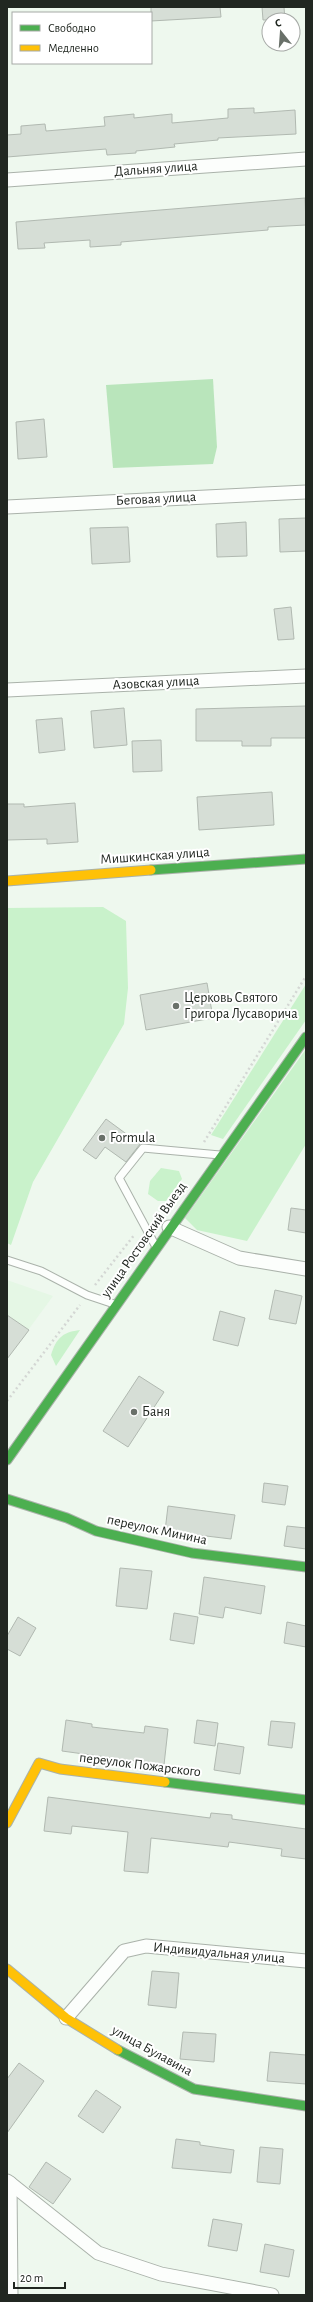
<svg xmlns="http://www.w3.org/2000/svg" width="313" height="2302" font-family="'Alegreya Sans',sans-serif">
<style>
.built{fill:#e5f7e5}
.green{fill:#c9f2cb}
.forest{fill:#b9e5bb}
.building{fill:#d6ded6;stroke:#b1b9b1}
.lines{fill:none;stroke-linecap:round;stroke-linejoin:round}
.lane-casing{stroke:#aab2aa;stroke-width:9}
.street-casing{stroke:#aab2aa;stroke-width:15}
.fast-casing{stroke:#aab2aa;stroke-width:11}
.slow-casing{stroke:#aab2aa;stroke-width:11}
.path{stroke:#d4d7d4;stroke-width:2.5;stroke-dasharray:2 3;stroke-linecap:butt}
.lane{stroke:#fcfefc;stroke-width:7}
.street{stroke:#fcfefc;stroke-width:13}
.fast{stroke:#4caf50;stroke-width:9}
.slow{stroke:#ffc107;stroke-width:9}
.poi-dot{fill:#697069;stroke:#fff;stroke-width:1.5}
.labels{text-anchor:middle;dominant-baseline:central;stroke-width:4;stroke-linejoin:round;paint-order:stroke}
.street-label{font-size:14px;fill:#212721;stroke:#fff}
.poi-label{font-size:14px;fill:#212721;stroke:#fff;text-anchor:start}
</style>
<rect width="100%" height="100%" fill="#eef8ee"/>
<polygon class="built" points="7,1280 53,1296 7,1359"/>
<g class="green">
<polygon points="103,907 126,921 128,988 124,1024 33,1182 11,1245 7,1243 7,908"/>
<polygon points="306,984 306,1020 223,1139 211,1135"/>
<polygon points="306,1049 306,1144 247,1241 197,1230 185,1218"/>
<polygon points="161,1168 179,1171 182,1179 166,1201 158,1201 148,1194 150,1181"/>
<path d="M80,1330L56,1366L51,1355C56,1338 63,1332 80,1330Z"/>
</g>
<polygon class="forest" points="213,379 217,447 213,464 113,468 106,385"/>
<g class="building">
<polygon points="151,7 220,7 221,17 151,21"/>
<polygon points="262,7 284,7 285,20 263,20"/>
<polygon points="254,108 254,113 295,110 296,134 218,138 218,140 174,144 175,147 136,151 136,153 107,155 106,149 7,157 7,135 21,134 21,126 45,124 46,131 105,126 104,117 134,114 134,118 172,114 172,123 228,118 228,109"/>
<polygon points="305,198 306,225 268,227 268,230 121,242 121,245 90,247 90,240 44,243 45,248 18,249 16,222"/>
<polygon points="44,419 47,457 18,459 16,422"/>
<polygon points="306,518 306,551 280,552 279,519"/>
<polygon points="246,522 247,556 217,557 216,524"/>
<polygon points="128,527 130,562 92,564 90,528"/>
<polygon points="291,607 294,639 278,640 274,609"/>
<polygon points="306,706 306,738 271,738 271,746 242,746 242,741 196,741 196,709"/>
<polygon points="124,708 127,745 94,748 91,711"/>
<polygon points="62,718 65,750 39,753 36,720"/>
<polygon points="161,740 162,771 133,772 132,741"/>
<polygon points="272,792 274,825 199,830 197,797"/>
<polygon points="75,803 78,842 47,844 47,839 7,840 7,804 24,804 24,807"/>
<polygon points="207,983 213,1018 146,1030 140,995"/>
<polygon points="106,1119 140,1144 126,1162 105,1147 96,1159 83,1150"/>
<polygon points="291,1208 306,1210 306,1233 288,1230"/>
<polygon points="275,1290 302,1296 296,1324 269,1319"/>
<polygon points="220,1311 245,1318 238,1346 213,1340"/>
<polygon points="7,1315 29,1330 7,1359"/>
<polygon points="139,1376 164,1392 128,1447 103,1431"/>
<polygon points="264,1483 288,1486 285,1505 262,1502"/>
<polygon points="168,1506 235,1515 231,1539 165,1531"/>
<polygon points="287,1526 306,1528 306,1549 284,1546"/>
<polygon points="120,1568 152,1571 147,1609 116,1606"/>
<polygon points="204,1577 265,1586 261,1614 225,1607 223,1618 199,1614"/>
<polygon points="174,1613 198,1617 194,1644 170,1640"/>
<polygon points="18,1617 36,1628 20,1656 7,1649 7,1636"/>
<polygon points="287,1622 306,1626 306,1647 284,1643"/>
<polygon points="66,1720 92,1724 92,1727 144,1733 145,1726 168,1729 164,1765 62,1751"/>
<polygon points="197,1720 218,1723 215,1746 194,1743"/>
<polygon points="271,1721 295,1723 292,1748 268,1745"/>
<polygon points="218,1743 244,1747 240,1774 214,1770"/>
<polygon points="48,1797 210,1818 211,1813 232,1815 232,1819 306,1829 306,1859 281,1856 282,1849 229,1842 228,1847 151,1838 148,1873 124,1871 128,1832 72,1826 71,1834 44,1831"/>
<polygon points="152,1971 179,1973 176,2008 148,2005"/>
<polygon points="183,2032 216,2034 214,2062 180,2059"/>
<polygon points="270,2052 306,2055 306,2084 267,2081"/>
<polygon points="19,2063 44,2081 7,2133 7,2079"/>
<polygon points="96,2090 121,2107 103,2133 78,2116"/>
<polygon points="176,2139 200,2142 200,2145 234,2150 231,2173 172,2168"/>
<polygon points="260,2147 283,2149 280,2184 257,2182"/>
<polygon points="46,2162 71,2179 53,2204 29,2187"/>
<polygon points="213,2219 242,2224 237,2251 208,2246"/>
<polygon points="265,2244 294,2250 289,2277 260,2272"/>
</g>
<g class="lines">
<defs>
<g id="lane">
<polyline points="155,1245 119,1178 143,1148 220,1155"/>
<polyline points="7,1260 41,1271 87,1295 114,1304"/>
</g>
<g id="street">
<polyline points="7,180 306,159"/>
<polyline points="7,507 306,492"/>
<polyline points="7,690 306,676"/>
<polyline points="169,1227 239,1258 306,1269"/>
<polyline points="66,2018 124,1951 146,1946 306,1961"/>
<polyline points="7,2181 10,2183 11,2295"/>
<polyline points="10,2183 98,2253 161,2274 272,2295"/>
</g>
<g id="fast">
<polyline points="151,870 306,859"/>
<polyline points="7,1460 306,1037"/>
<polyline points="7,1499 67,1518 96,1531 192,1553 306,1567"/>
<polyline points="165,1782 306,1800"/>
<polyline points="118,2050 194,2089 306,2106"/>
</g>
<g id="slow">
<polyline points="7,881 151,870"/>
<polyline points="7,1823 39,1763 60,1769 165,1782"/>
<polyline points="7,1969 66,2018 118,2050"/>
</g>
</defs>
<use href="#lane" class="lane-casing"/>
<use href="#street" class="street-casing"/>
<use href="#fast" class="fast-casing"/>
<use href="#slow" class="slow-casing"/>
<g class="path">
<polyline points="204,1142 306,976"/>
<polyline points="95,1285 135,1234"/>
<polyline points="7,1401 80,1305"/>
</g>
<use href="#lane" class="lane"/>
<use href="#street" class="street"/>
<use href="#fast" class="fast"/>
<use href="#slow" class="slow"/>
</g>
<g class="poi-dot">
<circle cx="176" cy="1006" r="4"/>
<circle cx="102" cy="1138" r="4"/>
<circle cx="134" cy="1412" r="4"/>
</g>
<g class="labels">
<g class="street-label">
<text transform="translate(156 169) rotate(-4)">Дальняя улица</text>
<text transform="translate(156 499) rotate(-3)">Беговая улица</text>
<text transform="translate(156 683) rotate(-3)">Азовская улица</text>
<text transform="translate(155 856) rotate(-4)">Мишкинская улица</text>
<text transform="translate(144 1240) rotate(-55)">улица Ростовский Выезд</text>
<text transform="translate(157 1530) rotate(12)">переулок Минина</text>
<text transform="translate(140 1765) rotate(7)">переулок Пожарского</text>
<text transform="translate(219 1953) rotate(5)">Индивидуальная улица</text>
<text transform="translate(152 2051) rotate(29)">улица Булавина</text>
</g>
<g class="poi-label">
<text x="184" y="998">Церковь Святого<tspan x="184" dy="16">Григора Лусаворича</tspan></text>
<text x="110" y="1138">Formula</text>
<text x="142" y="1412">Баня</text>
</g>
</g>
<rect width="313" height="2302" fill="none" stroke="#212721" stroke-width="16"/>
<rect x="12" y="12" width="140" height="52" fill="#ffffff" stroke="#a6a9a6"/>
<rect x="20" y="25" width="20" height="6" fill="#4caf50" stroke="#a6a9a6"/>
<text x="48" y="32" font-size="12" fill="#212721">Свободно</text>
<rect x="20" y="45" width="20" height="6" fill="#ffc107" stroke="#a6a9a6"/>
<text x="48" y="52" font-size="12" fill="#212721">Медленно</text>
<g transform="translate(281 32) rotate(343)"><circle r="19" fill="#ffffff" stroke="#a6a9a6"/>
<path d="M0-3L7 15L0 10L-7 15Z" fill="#697069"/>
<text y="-6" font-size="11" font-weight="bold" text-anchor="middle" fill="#212721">С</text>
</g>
<path d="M14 2282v6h51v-6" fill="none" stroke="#212721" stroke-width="2"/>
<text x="20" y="2282" font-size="12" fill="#212721" stroke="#ffffff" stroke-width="3" paint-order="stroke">20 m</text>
</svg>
